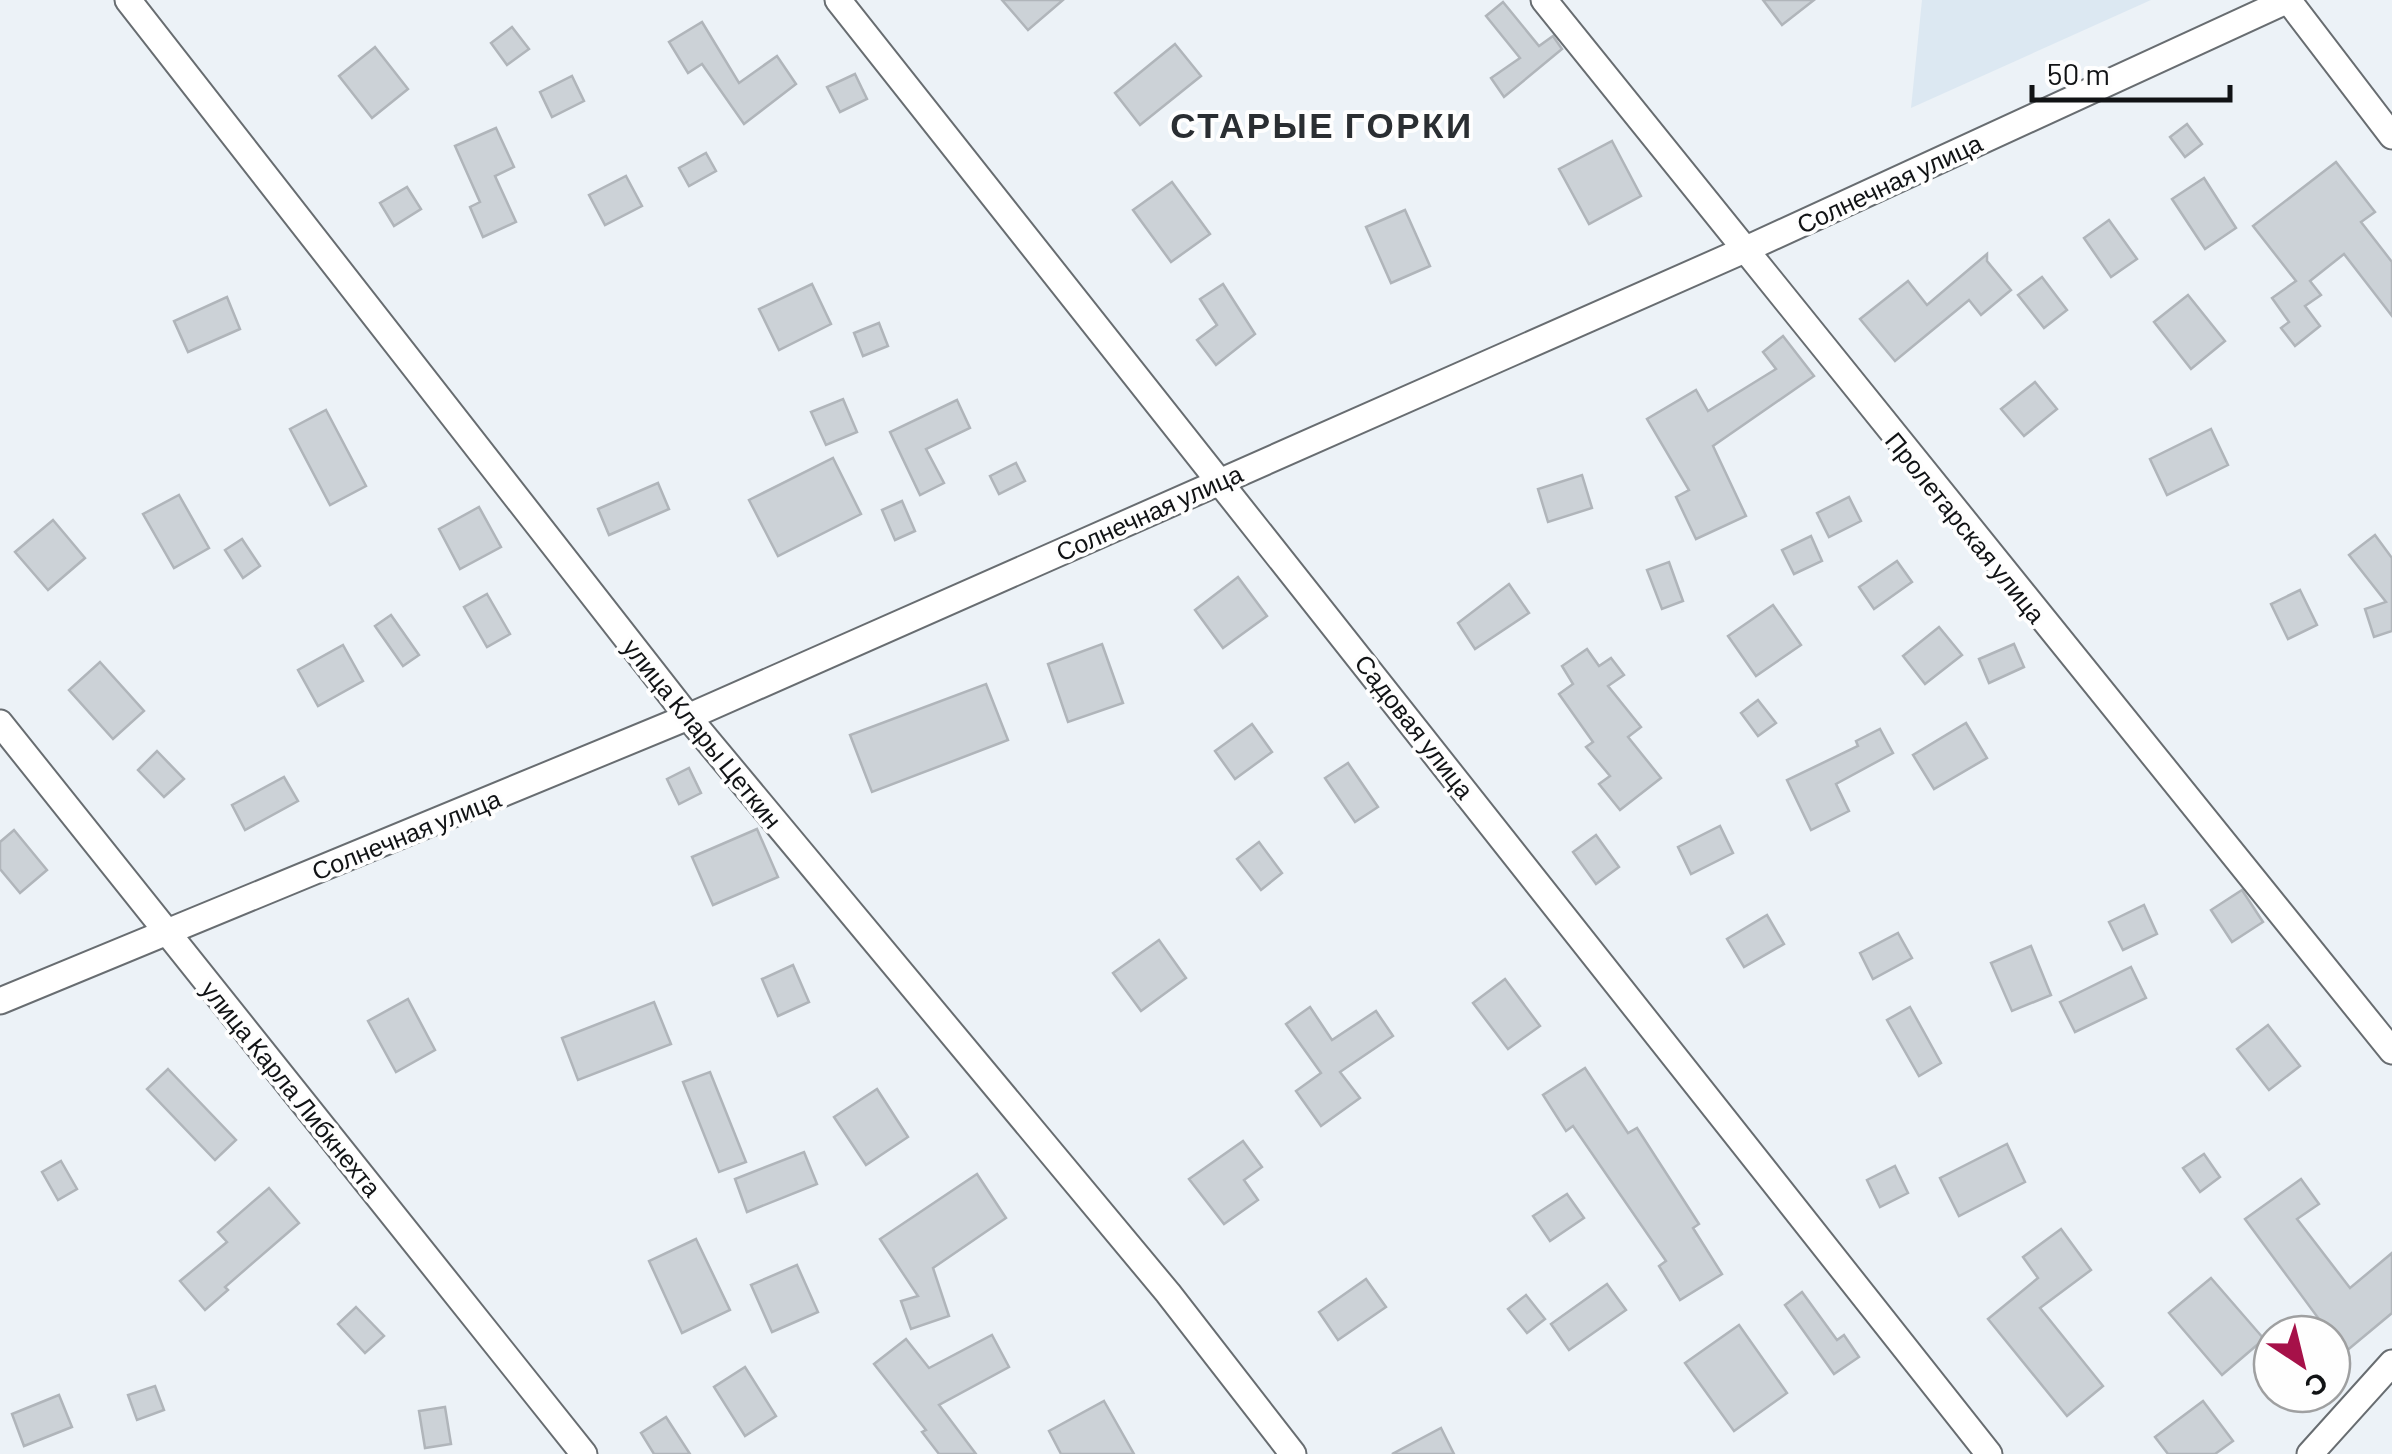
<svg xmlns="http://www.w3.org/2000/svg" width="2392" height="1454" font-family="Barlow,sans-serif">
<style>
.built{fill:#dce8f2}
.building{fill:#ccd2d7;stroke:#b0b5ba;stroke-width:2.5}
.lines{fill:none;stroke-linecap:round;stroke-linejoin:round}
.street-casing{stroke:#686d71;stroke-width:29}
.street{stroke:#fff;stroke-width:25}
.labels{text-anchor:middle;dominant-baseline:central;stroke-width:8;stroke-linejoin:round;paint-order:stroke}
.street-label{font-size:25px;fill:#111315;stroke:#fefefe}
.district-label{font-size:35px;font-weight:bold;letter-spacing:2.5px;fill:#2a2e32;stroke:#fefefe}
</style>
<rect width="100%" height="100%" fill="#ecf2f7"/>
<polygon class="built" points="1922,0 2151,0 1911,108"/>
<g class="building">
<polygon points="1002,0 1063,0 1028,30"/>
<polygon points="1763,0 1814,0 1782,25"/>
<polygon points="1503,2 1539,46 1553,36 1562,49 1504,97 1491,78 1520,58 1486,16"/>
<polygon points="702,22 739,83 777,56 796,84 744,124 702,64 688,73 669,42"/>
<polygon points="512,27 529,49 507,65 491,43"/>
<polygon points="1175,44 1201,76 1140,125 1115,93"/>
<polygon points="375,47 408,89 372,118 339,76"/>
<polygon points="855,74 867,99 840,112 827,87"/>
<polygon points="572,76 584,101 552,117 540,92"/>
<polygon points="2187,124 2202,144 2185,157 2170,137"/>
<polygon points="496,128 514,167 495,176 516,222 483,237 470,207 480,202 455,146"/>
<polygon points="1612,141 1641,196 1589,224 1559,169"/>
<polygon points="706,153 716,171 689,186 679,168"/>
<polygon points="2336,162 2375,212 2361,222 2392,262 2392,316 2344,254 2310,281 2321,295 2305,306 2320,326 2295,346 2281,328 2289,322 2272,298 2296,281 2253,226"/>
<polygon points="626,176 642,206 605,225 589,195"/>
<polygon points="2204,178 2236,228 2205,249 2172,199"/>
<polygon points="1172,182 1210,234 1171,262 1133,210"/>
<polygon points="407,187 421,209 394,226 380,203"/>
<polygon points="1405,210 1430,266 1391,283 1366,227"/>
<polygon points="2109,220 2137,259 2111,277 2084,238"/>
<polygon points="1987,254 1987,261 2011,290 1981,315 1969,300 1895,361 1860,319 1908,281 1927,305"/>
<polygon points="2042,277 2067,310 2044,328 2018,295"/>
<polygon points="812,284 831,324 779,350 759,309"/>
<polygon points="1223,284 1255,334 1216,365 1197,340 1217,325 1200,299"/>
<polygon points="2188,295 2225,341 2191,369 2154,322"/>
<polygon points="227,297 240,329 188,352 174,321"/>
<polygon points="879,323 888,346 863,356 854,333"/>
<polygon points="1783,336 1814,376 1713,446 1746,516 1696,539 1676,497 1689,490 1647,419 1696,390 1708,411 1776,369 1763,352"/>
<polygon points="2035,382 2057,409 2024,436 2001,409"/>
<polygon points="843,399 857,432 826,445 811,412"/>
<polygon points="957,400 970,428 926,449 944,483 920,495 890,432"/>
<polygon points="326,410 366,486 330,505 290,429"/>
<polygon points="2211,429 2228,465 2167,495 2150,459"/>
<polygon points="833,458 861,514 778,556 749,500"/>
<polygon points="1016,463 1025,481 999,494 990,476"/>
<polygon points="1582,475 1592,508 1548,522 1538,489"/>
<polygon points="658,483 669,509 609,535 598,509"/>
<polygon points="179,495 209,548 174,568 143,514"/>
<polygon points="1849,497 1861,521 1829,537 1817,513"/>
<polygon points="902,501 915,531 895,540 882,510"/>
<polygon points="479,507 501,547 460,569 439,529"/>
<polygon points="53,520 85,558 48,590 15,552"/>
<polygon points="2375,535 2392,558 2392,631 2374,637 2365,609 2386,602 2349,555"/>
<polygon points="1811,536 1822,561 1794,574 1782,550"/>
<polygon points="242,539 260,566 243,578 225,550"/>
<polygon points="1897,561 1912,582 1874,609 1859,587"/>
<polygon points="1669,562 1683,601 1662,609 1647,570"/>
<polygon points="1238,577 1267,616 1223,648 1195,610"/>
<polygon points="1509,584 1529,613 1475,649 1458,623"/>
<polygon points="2300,590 2317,625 2288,639 2271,604"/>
<polygon points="487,594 510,634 487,647 464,607"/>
<polygon points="1773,605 1801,645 1756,676 1728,636"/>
<polygon points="391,615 419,655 403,666 375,626"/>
<polygon points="1939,627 1962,655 1925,684 1903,656"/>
<polygon points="1102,644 1123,703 1068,722 1048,664"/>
<polygon points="2014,644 2024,667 1989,683 1979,659"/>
<polygon points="343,645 363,681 318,706 298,670"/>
<polygon points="1587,649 1599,666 1611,658 1624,675 1608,686 1641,727 1628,737 1661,778 1620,810 1599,784 1610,776 1586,747 1593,742 1559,694 1573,684 1562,666"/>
<polygon points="100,662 144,711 113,739 69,690"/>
<polygon points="986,684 1008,740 872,792 850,735"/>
<polygon points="1758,700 1776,723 1758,736 1741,713"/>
<polygon points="1966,723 1987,758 1934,789 1913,755"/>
<polygon points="1252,724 1272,752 1235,779 1215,751"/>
<polygon points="1880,729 1893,753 1836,784 1849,811 1811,830 1787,780 1858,746 1856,741"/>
<polygon points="157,751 184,779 164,797 138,770"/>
<polygon points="1348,763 1378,807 1355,822 1325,778"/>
<polygon points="689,768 701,793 679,804 667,779"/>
<polygon points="284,777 298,801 245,830 232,805"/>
<polygon points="1720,826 1733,853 1691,874 1678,847"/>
<polygon points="757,829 778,877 713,905 692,857"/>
<polygon points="14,830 47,870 20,893 0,869 0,842"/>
<polygon points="1596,835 1619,867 1596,884 1573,852"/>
<polygon points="1259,842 1282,873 1261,890 1237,859"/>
<polygon points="2242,890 2263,922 2232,942 2211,910"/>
<polygon points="2144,905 2157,934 2123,950 2109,922"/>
<polygon points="1767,915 1784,944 1744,967 1727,939"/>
<polygon points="1898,933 1912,958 1873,979 1860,953"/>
<polygon points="1159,940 1186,978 1141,1011 1113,973"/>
<polygon points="2031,946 2051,995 2012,1011 1991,963"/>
<polygon points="793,965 809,1002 778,1016 762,979"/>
<polygon points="2131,967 2146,998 2075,1032 2060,1002"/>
<polygon points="1505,979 1540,1026 1508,1049 1473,1003"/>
<polygon points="408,999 435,1050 396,1072 368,1021"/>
<polygon points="654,1002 671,1044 578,1080 562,1038"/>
<polygon points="1310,1007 1332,1040 1376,1011 1393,1036 1340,1072 1360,1098 1321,1126 1296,1091 1321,1073 1286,1024"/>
<polygon points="1910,1007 1941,1063 1919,1076 1887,1020"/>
<polygon points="2268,1025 2300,1066 2269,1090 2237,1049"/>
<polygon points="1585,1068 1628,1133 1637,1128 1699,1224 1693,1228 1722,1274 1680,1300 1659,1266 1666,1261 1573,1126 1566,1131 1543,1095"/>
<polygon points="168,1069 236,1140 215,1160 147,1089"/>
<polygon points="710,1072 746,1162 719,1172 683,1082"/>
<polygon points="877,1089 908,1137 866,1165 834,1117"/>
<polygon points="1243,1141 1262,1167 1244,1180 1258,1200 1224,1224 1189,1179"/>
<polygon points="2007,1144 2025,1182 1959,1216 1940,1178"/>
<polygon points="804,1152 817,1184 747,1212 735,1179"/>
<polygon points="2204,1154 2220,1177 2200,1192 2183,1168"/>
<polygon points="61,1161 77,1189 58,1200 42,1172"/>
<polygon points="1895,1166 1908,1193 1880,1207 1867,1180"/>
<polygon points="977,1174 1006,1218 933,1268 949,1316 911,1329 901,1301 918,1296 880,1239"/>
<polygon points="2301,1179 2319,1204 2297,1219 2350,1288 2392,1253 2392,1313 2344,1353 2245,1219"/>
<polygon points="269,1188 299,1223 225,1287 228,1290 205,1310 180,1281 227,1242 218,1232"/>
<polygon points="1567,1194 1584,1218 1550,1241 1533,1216"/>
<polygon points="2061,1229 2091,1270 2040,1308 2103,1386 2067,1416 1988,1319 2038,1278 2023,1257"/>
<polygon points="696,1239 730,1310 682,1333 649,1261"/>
<polygon points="797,1265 818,1312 772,1332 751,1285"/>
<polygon points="2211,1278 2264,1339 2222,1375 2169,1313"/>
<polygon points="1366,1279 1386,1307 1338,1340 1319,1312"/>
<polygon points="1607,1284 1626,1310 1569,1350 1551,1324"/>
<polygon points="1802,1292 1837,1340 1844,1335 1859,1357 1834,1374 1785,1305"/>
<polygon points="1526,1295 1545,1319 1527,1333 1508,1309"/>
<polygon points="356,1307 384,1336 365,1353 338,1324"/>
<polygon points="1739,1325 1787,1393 1734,1431 1685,1363"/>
<polygon points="992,1335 1009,1367 939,1405 976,1454 939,1454 922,1432 926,1430 874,1364 906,1339 929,1368"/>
<polygon points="745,1367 776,1416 745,1436 714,1387"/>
<polygon points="155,1386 164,1410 137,1420 128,1395"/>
<polygon points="59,1395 72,1427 24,1446 12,1414"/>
<polygon points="1104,1401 1134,1454 1061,1454 1049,1431"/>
<polygon points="2203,1401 2233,1441 2215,1454 2168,1454 2155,1437"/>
<polygon points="445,1407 451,1444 425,1448 419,1411"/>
<polygon points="666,1417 690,1454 654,1454 641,1433"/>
<polygon points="1441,1428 1454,1454 1392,1454"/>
</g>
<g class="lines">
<defs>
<g id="street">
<polyline points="128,0 688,717 1168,1293 1293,1454"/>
<polyline points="838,0 1989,1454"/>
<polyline points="1544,0 2392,1051"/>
<polyline points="2288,0 2392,136"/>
<polyline points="0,723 584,1454"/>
<polyline points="0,1001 688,717 1742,251 2288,0"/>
<polyline points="2310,1454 2392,1363"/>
</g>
</defs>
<use href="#street" class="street-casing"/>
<use href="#street" class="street"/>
</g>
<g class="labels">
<g class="street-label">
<text transform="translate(1889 183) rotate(-25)">Солнечная улица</text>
<text transform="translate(1149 512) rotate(-24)">Солнечная улица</text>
<text transform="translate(1966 527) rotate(51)">Пролетарская улица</text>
<text transform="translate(1415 726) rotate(52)">Садовая улица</text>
<text transform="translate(703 733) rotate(51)">улица Клары Цеткин</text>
<text transform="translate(406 834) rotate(-22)">Солнечная улица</text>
<text transform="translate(292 1088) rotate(51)">улица Карла Либкнехта</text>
</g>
<g class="district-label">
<text x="1322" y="124">СТАРЫЕ ГОРКИ</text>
</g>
</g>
<g transform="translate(2302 1364) rotate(145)"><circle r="48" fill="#fefefe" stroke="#9fa0a1" stroke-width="2.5"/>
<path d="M0-8L18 38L0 25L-18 38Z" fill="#a61149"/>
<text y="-15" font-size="28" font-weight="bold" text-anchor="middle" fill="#111315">С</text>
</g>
<path d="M2032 85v15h198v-15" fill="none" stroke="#111315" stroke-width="5"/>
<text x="2047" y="85" font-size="30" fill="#111315" stroke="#fefefe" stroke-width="8" paint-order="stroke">50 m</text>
</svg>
